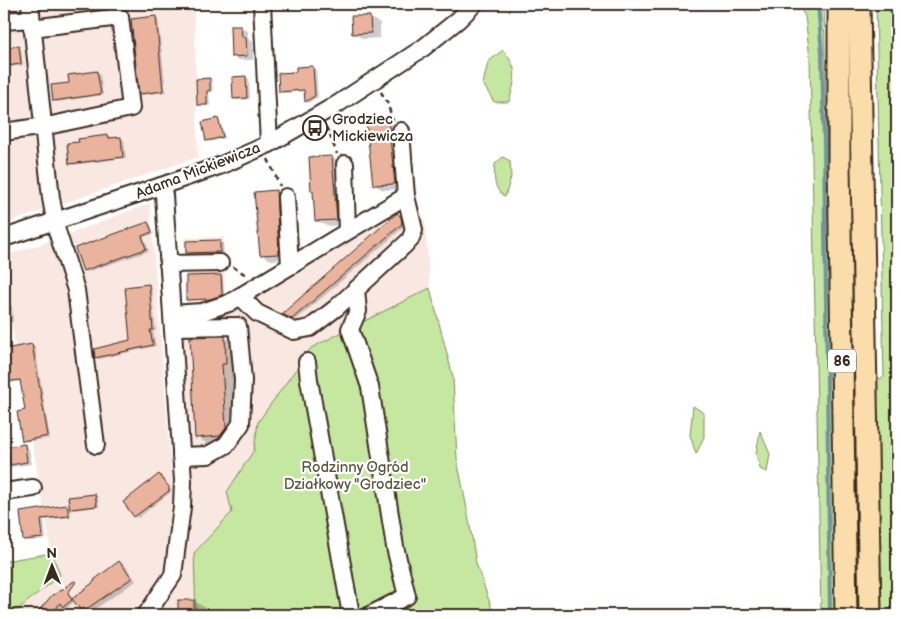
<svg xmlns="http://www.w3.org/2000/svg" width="901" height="619" font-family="'Balsamiq Sans',sans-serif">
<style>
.built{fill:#f9e8e2}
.green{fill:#c5e7a0;stroke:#80885f}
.shadow{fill:#0003}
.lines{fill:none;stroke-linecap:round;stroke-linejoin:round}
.stream{stroke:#7293a1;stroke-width:4}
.building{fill:#eab39e;stroke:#3b2a1e}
.minor-casing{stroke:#3b2a1e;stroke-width:20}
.major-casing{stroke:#3b2a1e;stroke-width:25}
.path{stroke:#3b2a1e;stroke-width:2.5;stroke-dasharray:5 4;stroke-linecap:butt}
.minor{stroke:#fff;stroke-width:16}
.major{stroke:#faddab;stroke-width:21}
.labels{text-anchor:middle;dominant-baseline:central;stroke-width:4.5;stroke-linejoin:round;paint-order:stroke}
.shield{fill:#fff;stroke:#766a62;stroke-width:1}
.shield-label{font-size:14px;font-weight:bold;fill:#3b2a1e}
.poi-label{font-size:15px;fill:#3b2a1e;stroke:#fff;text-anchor:start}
.street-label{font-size:15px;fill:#3b2a1e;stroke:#fff}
.park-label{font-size:15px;fill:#5e593e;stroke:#fff}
</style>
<rect width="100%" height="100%" fill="#fff"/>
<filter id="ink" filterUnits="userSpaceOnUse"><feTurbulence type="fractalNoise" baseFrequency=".02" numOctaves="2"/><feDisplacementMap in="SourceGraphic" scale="10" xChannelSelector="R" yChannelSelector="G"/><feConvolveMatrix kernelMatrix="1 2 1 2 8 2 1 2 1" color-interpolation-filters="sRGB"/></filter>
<g filter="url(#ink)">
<g class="built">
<polygon points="4,4 194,4 198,157 4,224"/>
<polygon points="416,197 425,222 430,288 383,315 258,422 254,450 227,492 232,512 194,553 196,615 11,615 60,575 51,551 4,280 4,256 59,238 150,203 174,505 191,506 186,453 179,319 233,307"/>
<polygon points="224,237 225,298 206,306 186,307 184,238"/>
</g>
<g class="green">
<polygon points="809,4 824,4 836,615 821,615 810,58 805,16 801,10"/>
<polygon points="876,4 897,4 897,364 894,380 896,381 897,615 882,615 876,380 884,377"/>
<path d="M503,50C520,70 515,79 509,102H494L483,84L488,62Z"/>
<path d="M503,157L510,161L511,177L505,197C493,189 494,177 495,164Z"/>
<polygon points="430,288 453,377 457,459 468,514 476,563 494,615 196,615 194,553 232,512 227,492 254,450 258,422 311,348"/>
<polygon points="856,357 862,615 854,615 849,358"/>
<polygon points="693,406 704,413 704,437 696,454 690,435"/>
<polygon points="760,431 770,454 767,472 760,469 756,454"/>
<polygon points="52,553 60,575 11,615 4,615 4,561"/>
</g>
<g class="shadow">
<polygon points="369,17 380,23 380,38 363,39 353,33"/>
<polygon points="155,18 158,19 166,92 143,95 141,93"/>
<polygon points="241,27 248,31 248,39 253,42 253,60 239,60 232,56"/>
<polygon points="18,47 21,49 23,65 4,68 4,49"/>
<polygon points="313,67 316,69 318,97 308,103 306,101 305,91 283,93 280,91 297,73"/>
<polygon points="97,73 100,74 103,95 57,102 54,101 71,84"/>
<polygon points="246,77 249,79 250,99 237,100 234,98"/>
<polygon points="209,79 212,81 213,92 209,92 210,106 201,106 198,104"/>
<polygon points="217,119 220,121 225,138 210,142 207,140"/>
<polygon points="388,121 398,126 405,189 384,190 374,185"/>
<polygon points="108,136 124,140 126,158 73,165 70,163"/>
<polygon points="332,157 342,163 347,225 327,226 316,220 314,192"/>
<polygon points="276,192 286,198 289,259 271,260 261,254"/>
<polygon points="396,215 403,220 405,226 296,320 289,316"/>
<polygon points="148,224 151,225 154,234 144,237 149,251 87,272 84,270"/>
<polygon points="220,242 223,243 223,253 190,254 187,253"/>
<polygon points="221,276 223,278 224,296 213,300 191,300 188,299"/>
<polygon points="149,285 151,287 156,331 153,331 156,346 99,359 96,357 131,341"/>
<polygon points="4,301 12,306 13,322 4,322"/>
<polygon points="224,337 238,345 234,444 210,445 196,437"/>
<polygon points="32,345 35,347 50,438 26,442 24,440 26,411 21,381 11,383 8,381 4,350"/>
<polygon points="24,446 29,449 32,464 4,468 4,449"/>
<polygon points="159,476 171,490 171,492 138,518 124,502"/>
<polygon points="95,495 98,497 99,507 74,510 70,508 71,517 44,520 46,539 27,541 24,539 21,513 67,506 71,508"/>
<polygon points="120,562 125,565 136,581 88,614 83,611 75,601 58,615 37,615 53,595 67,591 73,600"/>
<polygon points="179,601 194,601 204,607 204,615 179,615"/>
</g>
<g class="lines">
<polyline class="stream" points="818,4 822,54 824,146 830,615"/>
</g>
<g class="building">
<polygon points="156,16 163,91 139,94 131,19"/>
<polygon points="351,16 370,16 371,33 352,34"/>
<polygon points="230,26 241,26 242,37 246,37 247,56 231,57"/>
<polygon points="19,46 21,64 6,66 4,48"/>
<polygon points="313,66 315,96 305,102 304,90 279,92 278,73 296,72 296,67"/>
<polygon points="97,71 101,94 53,101 51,85 69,83 68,75"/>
<polygon points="246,76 247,98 233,99 232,77"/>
<polygon points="210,78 210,91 207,91 207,105 197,105 196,79"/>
<polygon points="218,118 223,137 206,141 202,122"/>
<polygon points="388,119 395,184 373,185 366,121"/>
<polygon points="108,135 109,138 121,137 123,157 69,164 67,143 79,142 78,139"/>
<polygon points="332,156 337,220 315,221 313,191 311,191 309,157"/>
<polygon points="276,190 279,254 260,255 254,192"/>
<polygon points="397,213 401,217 402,224 292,319 284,315 283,313"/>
<polygon points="148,222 152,232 142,236 146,249 83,271 75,248"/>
<polygon points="220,240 220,252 186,253 186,241"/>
<polygon points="221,275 222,295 210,299 186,300 186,276"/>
<polygon points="149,284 153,330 150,330 153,345 95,358 94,349 130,340 125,287"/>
<polygon points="225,336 226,364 222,364 226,428 220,436 195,438 190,337"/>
<polygon points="32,344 48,436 22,441 17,412 25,410 20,380 4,382 4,349"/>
<polygon points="25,444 27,462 10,465 7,447"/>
<polygon points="159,474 169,487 169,491 134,517 123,502"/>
<polygon points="95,494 97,506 70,509 68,497"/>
<polygon points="67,505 69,516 41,519 43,538 23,540 20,512"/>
<polygon points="119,561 132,578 82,612 72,599 95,581 94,580"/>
<polygon points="74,581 76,582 68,593 72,600 63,607 60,603 52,615 35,615 53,594 54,595"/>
<rect x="178" y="600" width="16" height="15"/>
</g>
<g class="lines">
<defs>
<g id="minor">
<polyline points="30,4 51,198 57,231 76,290 96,445"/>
<polyline points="262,4 269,144"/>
<polyline points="4,21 31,19"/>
<polyline points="4,132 52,125 131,108 120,17 32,28"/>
<polyline points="345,164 347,231"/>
<polyline points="286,197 290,266"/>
<polyline points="4,238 161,186 222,165 269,144 336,105 423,48 458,20 474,4"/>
<polyline points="168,264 220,263"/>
<polyline points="356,290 358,311 350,329 370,387 395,547 407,596 370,615"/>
<polyline points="240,296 257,313 294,331 310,328 336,308 410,240 414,230 406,196 401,131"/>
<polyline points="172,314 202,312 229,303 406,196"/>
<polyline points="173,327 238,326 243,380 241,424 226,445 208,455 181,456"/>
<polyline points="307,362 309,380 351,615"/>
<polyline points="4,492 33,488"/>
<polyline points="146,615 173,575 182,507 183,481 164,195 161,186"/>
</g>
<g id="major">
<polyline points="839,4 839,161 846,615"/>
<polyline points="859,4 870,615"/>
</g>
</defs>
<use href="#minor" class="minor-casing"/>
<use href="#major" class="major-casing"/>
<g class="path">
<polyline points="381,92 387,102 393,121"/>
<polyline points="326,127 329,133 337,154"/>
<polyline points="268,159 280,186"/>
<polyline points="233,267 248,276"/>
</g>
<use href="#minor" class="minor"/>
<use href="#major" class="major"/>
</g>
</g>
<defs>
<symbol id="bus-ring" viewBox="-11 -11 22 22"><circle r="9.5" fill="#fff" stroke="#3b2a1e" stroke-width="1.5"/><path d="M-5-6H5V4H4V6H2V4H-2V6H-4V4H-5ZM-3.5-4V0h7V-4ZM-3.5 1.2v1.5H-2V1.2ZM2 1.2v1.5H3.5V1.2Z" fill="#3b2a1e"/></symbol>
</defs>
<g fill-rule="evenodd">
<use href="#bus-ring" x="301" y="114" width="28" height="28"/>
</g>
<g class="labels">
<rect class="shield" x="828" y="349.5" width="28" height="23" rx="4"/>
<g class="shield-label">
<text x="842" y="361">86</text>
</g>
<g class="poi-label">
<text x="332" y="119">Grodziec<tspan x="332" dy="17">Mickiewicza</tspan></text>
</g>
<g class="street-label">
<text transform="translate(198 171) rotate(-21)">Adama Mickiewicza</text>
</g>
<g class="park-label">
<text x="355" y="467">Rodzinny Ogród<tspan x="355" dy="17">Działkowy "Grodziec"</tspan></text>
</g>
</g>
<rect width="901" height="619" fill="none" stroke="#fff" stroke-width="20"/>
<rect x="10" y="10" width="881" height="599" fill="none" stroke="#3b2a1e" stroke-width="2" filter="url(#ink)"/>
<g transform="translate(52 566) rotate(359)" stroke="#ffffff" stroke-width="4" paint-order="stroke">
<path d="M0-4L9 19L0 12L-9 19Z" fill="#3b2a1e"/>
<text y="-8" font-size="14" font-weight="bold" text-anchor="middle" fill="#3b2a1e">N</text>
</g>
</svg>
